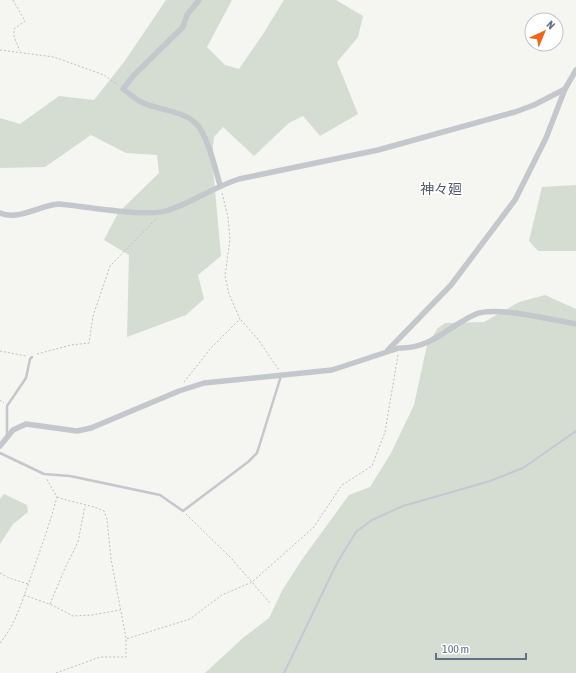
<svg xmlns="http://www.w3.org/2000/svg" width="576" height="673" font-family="'Asap Condensed','Noto Sans JP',sans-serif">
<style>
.green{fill:#d5ddd2}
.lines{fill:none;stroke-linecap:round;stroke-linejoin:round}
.stream{stroke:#c2cad1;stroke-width:2}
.path{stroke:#bebfc2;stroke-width:1;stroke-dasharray:2 2;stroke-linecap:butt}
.service{stroke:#c4c7cb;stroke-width:2.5}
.minor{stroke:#c4c7cb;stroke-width:5.5}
.labels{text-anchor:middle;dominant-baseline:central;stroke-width:4;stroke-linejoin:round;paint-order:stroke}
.quarter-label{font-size:14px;fill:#515b69;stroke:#fff}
</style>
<rect width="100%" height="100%" fill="#f5f5f1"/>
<g class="green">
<polygon points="166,0 232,0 207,47 225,65 239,69 263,34 284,0 336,0 363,16 358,37 337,62 358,114 320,136 303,116 289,123 254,156 223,127 214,137 212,157 221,256 198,275 204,299 186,315 127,337 129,255 104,240 118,213 159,173 157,155 126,153 91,135 45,167 0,168 0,118 20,124 59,96 94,100 124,62"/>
<polygon points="576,185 576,251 538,251 529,241 542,187"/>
<polygon points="545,295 576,309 576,673 205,673 244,637 269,618 283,589 303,558 349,495 370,487 391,453 414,405 427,345 438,328 445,323 484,322 519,302"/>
<polygon points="4,494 27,505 28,512 13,524 0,544 0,499"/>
</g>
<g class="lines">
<polyline class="stream" points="284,673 337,563 356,532 372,520 403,506 490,481 523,468 576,431"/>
<g class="path">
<polyline points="13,0 25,21 14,29 14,37 20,51"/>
<polyline points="0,50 54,57 104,75 118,85"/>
<polyline points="241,320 257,338 279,370"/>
<polyline points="0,351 26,356"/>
<polyline points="37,354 71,345 89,343 93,316 110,266 157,218"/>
<polyline points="184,382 211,348 240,319 229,294 225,276 230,239 228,217 222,193"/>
<polyline points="0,400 4,403"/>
<path d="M57,497C73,503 89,504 104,511L107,519L111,559L126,638"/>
<polyline points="186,514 231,558 270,603"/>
<polyline points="0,573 9,578 28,584"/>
<polyline points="24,595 52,605 73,616 92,615 120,610"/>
<polyline points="50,604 65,568 78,542 85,506"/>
<path d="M0,643C15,625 21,604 29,582C39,554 49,526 57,497L46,478"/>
<polyline points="56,673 100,657 126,657 126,639 190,619 222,595 252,582 313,528 342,485 372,466 385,432 398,355"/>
</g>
<g class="service">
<polyline points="7,436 7,406 26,378 30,359 32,357"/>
<polyline points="0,453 44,474 70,476 160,495 183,511 248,462 257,453 281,376"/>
</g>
<g class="minor">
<path d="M199,0L187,15L183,27L135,74L123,89C129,93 136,100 143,103C161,111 186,110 199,127C209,141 215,168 220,185"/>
<path d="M0,213C18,221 40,205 59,204C84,206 147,218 169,210C193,202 214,187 239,179L378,150L515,112L534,105L565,89"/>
<polyline points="388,350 451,285 515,200 546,138 565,89 576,70"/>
<path d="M0,446L13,430L26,424L77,431L91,428L179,391L204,383L332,370L399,348C432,349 448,326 476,314C496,306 553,320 576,324"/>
</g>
</g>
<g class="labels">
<g class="quarter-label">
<text x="441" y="189">神々廻</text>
</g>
</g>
<g transform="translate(544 32) rotate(44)"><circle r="19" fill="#ffffff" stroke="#c0c6ce"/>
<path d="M0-3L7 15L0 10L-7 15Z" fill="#ed6619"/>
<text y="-6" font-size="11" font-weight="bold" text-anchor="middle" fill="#627184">N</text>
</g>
<path d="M436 653v6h90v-6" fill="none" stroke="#627184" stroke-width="2"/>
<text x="442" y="653" font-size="12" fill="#627184" stroke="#ffffff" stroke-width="3" paint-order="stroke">100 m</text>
</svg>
